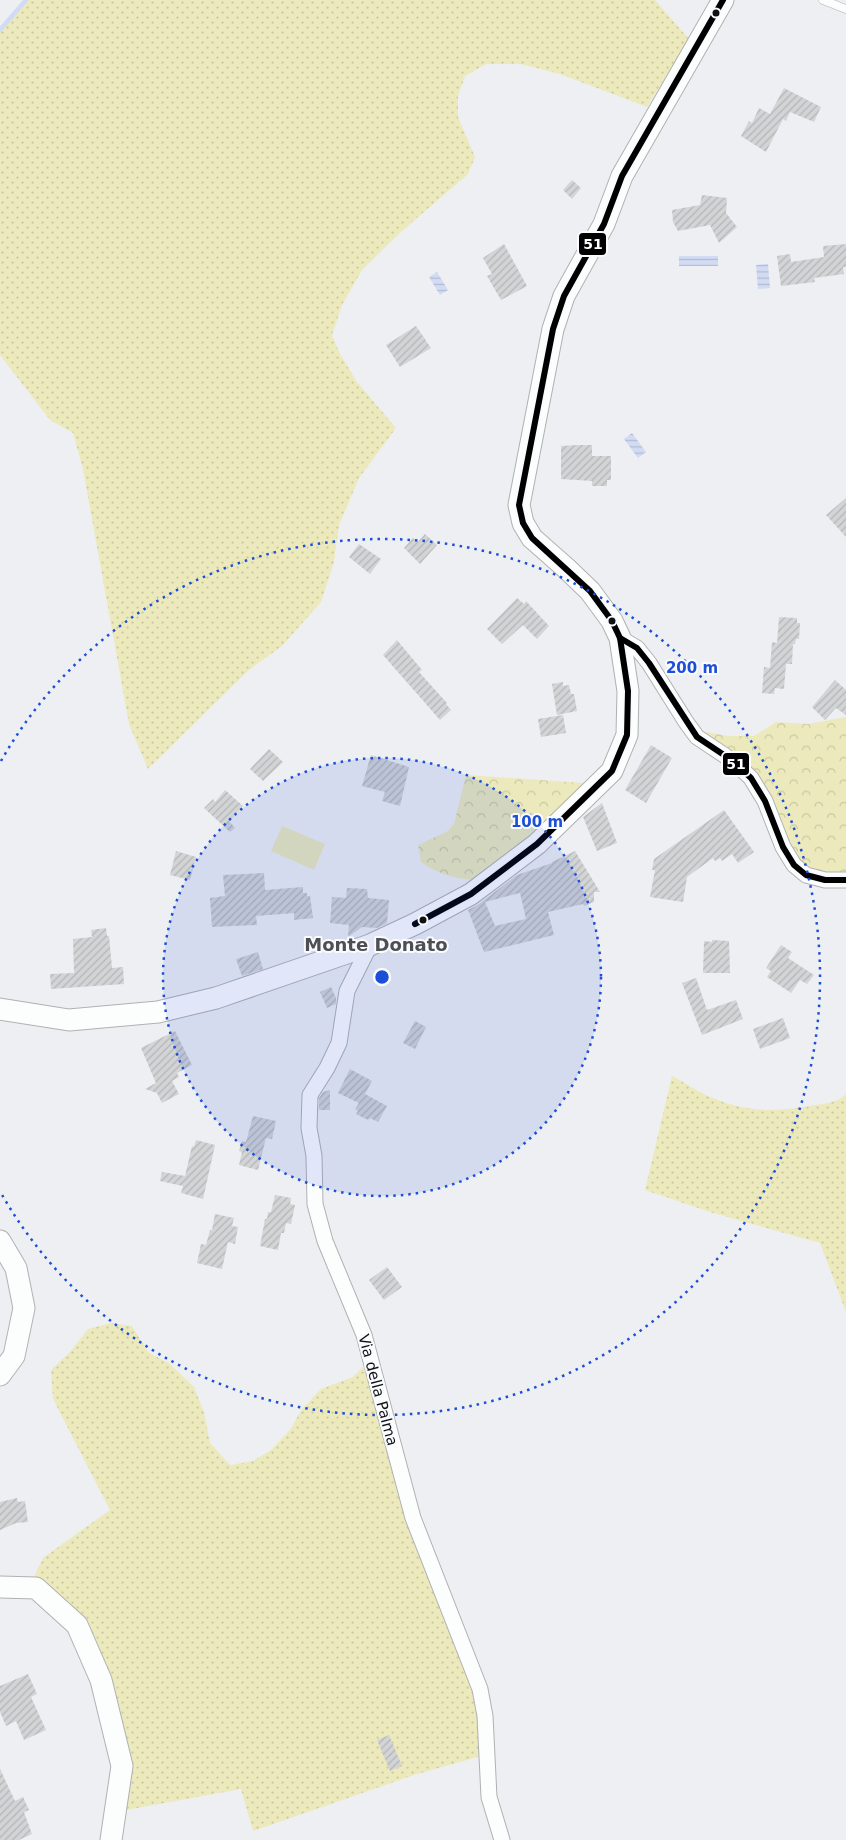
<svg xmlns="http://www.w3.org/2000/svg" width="846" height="1840" font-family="'DejaVu Sans',sans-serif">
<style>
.grass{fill:url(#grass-dots)}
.forest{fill:url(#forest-crowns)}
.pitch{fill:#eceabc}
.water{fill:url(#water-rules)}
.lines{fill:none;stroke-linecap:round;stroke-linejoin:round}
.stream{stroke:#d1dbf3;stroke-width:4.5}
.building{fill:url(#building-hatch);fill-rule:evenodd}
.lane-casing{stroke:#b0b1b3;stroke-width:9}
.street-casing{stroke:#b0b1b3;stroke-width:17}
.secondary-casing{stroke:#b0b1b3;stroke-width:23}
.lane{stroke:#fcfdfd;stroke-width:8}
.street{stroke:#fcfdfd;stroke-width:15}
.secondary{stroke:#fcfdfd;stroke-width:21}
.bus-1-casing{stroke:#fafbfe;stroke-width:10}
.bus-1{stroke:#000;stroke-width:6}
.ring{fill:none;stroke:#1d4ed8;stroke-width:2.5;stroke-dasharray:2.5 5}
.bus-dot{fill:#101112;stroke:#fafbfe;stroke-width:2}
.labels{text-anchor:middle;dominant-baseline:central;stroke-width:4;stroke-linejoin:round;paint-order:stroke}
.street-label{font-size:15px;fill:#101112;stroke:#fafbfe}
.quarter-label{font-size:18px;font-weight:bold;fill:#4d4f53;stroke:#fafbfe}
.centre{fill:#1d4ed8;stroke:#fafbfe;stroke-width:2.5}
.ring-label{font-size:15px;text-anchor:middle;font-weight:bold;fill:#1d4ed8;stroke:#fafbfe;stroke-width:4;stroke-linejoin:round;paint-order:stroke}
.line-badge{stroke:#fafbfe;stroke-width:2}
.badge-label{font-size:14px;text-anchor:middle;font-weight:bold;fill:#fff}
</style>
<defs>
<pattern id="grass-dots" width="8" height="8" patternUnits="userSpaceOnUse" patternTransform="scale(1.25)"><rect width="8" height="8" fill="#eceabc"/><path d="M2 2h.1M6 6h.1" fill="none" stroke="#c9c8a1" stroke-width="1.8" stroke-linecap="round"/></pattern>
<pattern id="forest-crowns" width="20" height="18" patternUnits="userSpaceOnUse" patternTransform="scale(1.25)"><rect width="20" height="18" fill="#eceabc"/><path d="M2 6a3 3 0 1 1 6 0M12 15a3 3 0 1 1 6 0" fill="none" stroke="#c9c8a1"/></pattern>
<pattern id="water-rules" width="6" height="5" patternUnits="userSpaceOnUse" patternTransform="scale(1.25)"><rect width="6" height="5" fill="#d1dbf3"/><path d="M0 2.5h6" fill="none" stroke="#b2bbcf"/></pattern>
<pattern id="building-hatch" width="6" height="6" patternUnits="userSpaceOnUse" patternTransform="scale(1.25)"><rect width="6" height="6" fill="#d2d4d6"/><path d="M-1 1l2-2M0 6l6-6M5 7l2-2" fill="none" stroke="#b3b5b7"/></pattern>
</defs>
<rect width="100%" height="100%" fill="#edeff2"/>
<g class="grass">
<polygon points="26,0 655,0 689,39 647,107 560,74 521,64 486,64 465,76 458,96 458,117 475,157 468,174 402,231 362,270 342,305 332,335 340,354 357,382 396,428 359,478 339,525 334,562 321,602 282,646 249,670 148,769 129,724 83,469 73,433 50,420 0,355 0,30"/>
<path d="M672,1076C686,1083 699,1093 713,1098C745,1112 776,1112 810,1106C822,1104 838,1103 846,1094V1312L820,1243L710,1212L645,1190Z"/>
<polygon points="111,1323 132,1326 148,1352 170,1364 194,1387 204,1412 210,1443 230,1465 253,1461 271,1450 290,1430 302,1409 321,1389 353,1377 370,1360 473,1680 481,1720 481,1756 414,1775 253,1831 241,1789 115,1812 120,1774 96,1667 33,1579 43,1558 110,1510 53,1399 51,1370 70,1352 88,1329"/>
</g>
<g class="forest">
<polygon points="846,717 846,880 806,875 765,801 697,737 702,731 728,736 754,736 776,722 808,724"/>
<path d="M466,775L584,783L514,850L471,880C453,878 436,873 421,862L418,845L448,831L454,824Z"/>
</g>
<polygon class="pitch" points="282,826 325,844 314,870 271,851"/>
<g class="water">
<rect x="679" y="256" width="39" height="10"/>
<polygon points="768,264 770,288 758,289 756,265"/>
<polygon points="437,272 448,290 440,295 429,277"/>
<polygon points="632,433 646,452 638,458 624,439"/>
</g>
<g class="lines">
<polyline class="stream" points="0,30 26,0"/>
</g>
<g class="building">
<polygon points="784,88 821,107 814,122 790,112 786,121 783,119 766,152 741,136 749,121 752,123 759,108 770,114"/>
<polygon points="572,180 581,188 572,199 563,190"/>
<polygon points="702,195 727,198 726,213 737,227 719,243 710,225 678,231 673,222 672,210 700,205"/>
<polygon points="504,244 527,286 501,300 487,276 492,274 483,258"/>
<polygon points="846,244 846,267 843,267 844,274 814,278 815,282 781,286 777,256 790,254 791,262 824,257 823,246"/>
<polygon points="416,326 431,348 400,367 386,345"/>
<polygon points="577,445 592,445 592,456 611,456 611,480 607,480 607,486 592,486 592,481 561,479 561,446"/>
<polygon points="846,498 846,537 826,515"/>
<polygon points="425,534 437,545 420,564 404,548 413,538 418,542"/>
<polygon points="359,544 381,559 370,574 349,557"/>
<polygon points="517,598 524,604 526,601 549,626 537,639 523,625 502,644 487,629"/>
<polygon points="779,617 797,618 797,623 800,623 799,639 796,639 795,644 793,644 792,664 786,664 784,689 775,688 774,694 762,693 764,667 770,668 772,642 777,643"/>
<polygon points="397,640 422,670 419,672 447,703 446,704 451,710 440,720 383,655"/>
<polygon points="835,680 846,690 846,715 836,708 825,720 812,707"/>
<polygon points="563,682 563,686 569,685 571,694 574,694 577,711 557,715 552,684"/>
<polygon points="563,715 566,733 541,737 538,719"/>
<polygon points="651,745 672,758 646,803 625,790"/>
<polygon points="269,749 283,762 263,781 250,769"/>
<polygon points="371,755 409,767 400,806 382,801 385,792 362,786"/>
<polygon points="225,790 243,806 229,821 235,828 230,832 204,808 213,799 215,802"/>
<polygon points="602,803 617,843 597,851 583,817"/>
<polygon points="724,810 754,852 738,863 732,854 722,861 720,858 715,861 713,858 687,877 683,902 650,897 655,870 652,870 654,859"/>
<polygon points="176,851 196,857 190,880 170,875"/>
<path d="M575,851L600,892H594V902L584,906L583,904L548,912L554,935L484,952L468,910L479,904L517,875L552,863V862ZM520,893L526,919L495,926L485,902Z"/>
<polygon points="264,873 265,890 303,887 303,893 307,893 307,896 310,896 313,918 294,920 294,913 256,916 257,925 212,927 210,898 225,896 223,875"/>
<polygon points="347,888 367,889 368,898 389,900 387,923 377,928 362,927 348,937 349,925 330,923 332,897 346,898"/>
<polygon points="106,928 107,936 109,936 112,968 123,967 124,984 51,989 50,974 74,973 73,939 92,937 91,930"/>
<polygon points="712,940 729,941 730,973 703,973 704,941 712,942"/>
<polygon points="781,945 792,952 788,958 814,975 807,984 800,980 791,993 767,977 771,971 766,968"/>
<polygon points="258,952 263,969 242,976 236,959"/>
<polygon points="696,978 707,1010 736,1000 743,1019 702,1035 682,983"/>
<polygon points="331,987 336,998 336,1004 327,1008 320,992"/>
<polygon points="783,1018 790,1038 760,1049 753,1029"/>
<polygon points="415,1021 426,1027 415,1049 403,1043"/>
<polygon points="175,1031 192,1065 177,1073 179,1077 172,1081 179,1094 162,1103 157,1093 145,1089 156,1083 141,1048"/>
<polygon points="350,1069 372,1081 365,1094 387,1106 378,1122 370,1118 368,1120 356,1114 358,1111 355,1109 359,1103 338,1093"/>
<polygon points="330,1090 330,1110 319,1110 319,1098 323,1092"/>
<polygon points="253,1116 276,1121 272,1139 266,1138 258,1170 239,1165 242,1152 239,1151 242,1141 246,1142"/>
<polygon points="196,1140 215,1145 203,1199 181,1193 183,1186 160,1181 162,1172 185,1176 192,1146 194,1147"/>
<polygon points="275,1195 291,1198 290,1204 295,1205 291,1224 286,1223 284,1233 281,1233 278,1250 260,1246 265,1219 267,1219 268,1212 271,1212"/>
<polygon points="215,1214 234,1218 232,1226 238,1227 235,1244 228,1242 222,1269 197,1263 201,1244 206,1245 210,1230 212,1230"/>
<polygon points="387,1267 402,1287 384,1300 369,1280"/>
<polygon points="17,1498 18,1502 25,1501 28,1522 16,1523 0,1530 0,1502"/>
<polygon points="28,1674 37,1694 31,1697 46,1730 24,1740 16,1721 6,1726 0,1712 0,1686"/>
<polygon points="389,1735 402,1766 390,1771 377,1740"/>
<polygon points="0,1769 15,1801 23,1797 29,1810 24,1812 32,1834 19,1840 0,1840"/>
</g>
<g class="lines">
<defs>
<polyline id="lane" points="823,0 846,9"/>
<g id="street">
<polyline points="620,638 637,648 649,663 686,722 697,737 733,761 751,778 765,801 783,847 794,865 806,875 825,880 846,880"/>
<polyline points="370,945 347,991 339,1043 327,1068 310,1095 309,1128 314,1156 315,1204 325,1241 364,1335 413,1518 480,1689 485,1716 489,1797 502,1840"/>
</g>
<g id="secondary">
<polyline points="0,1009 69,1020 158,1012 216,998 370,945 415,924 471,894 537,844 612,771 627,735 628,691 620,638 612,621 590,591 566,568 532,538 523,523 519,505 553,329 564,296 604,224 622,176 723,0"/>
<polyline points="0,1241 16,1268 24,1308 14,1356 0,1375"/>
<polyline points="0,1587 36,1588 77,1625 101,1680 122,1766 111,1840"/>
</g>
</defs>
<use href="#lane" class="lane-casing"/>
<use href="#street" class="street-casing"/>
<use href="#secondary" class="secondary-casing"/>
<use href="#lane" class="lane"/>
<use href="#street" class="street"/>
<use href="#secondary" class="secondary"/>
<defs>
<g id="bus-1">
<polyline points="620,638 637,648 649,663 697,737 733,761 751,778 765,801 783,847 794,865 806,875 825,880 846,880"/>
<polyline points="415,924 471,894 537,844 612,771 627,735 628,691 620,638 612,621 590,591 532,538 523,523 519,505 553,329 564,296 604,224 622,176 723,0"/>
</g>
</defs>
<use href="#bus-1" class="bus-1-casing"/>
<use href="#bus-1" class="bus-1"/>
</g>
<circle cx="382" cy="977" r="219" fill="#1d4ed8" fill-opacity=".12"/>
<g class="ring">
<circle cx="382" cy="977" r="219"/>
<path d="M1 761A438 438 0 1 1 1 1193"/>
</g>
<g class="bus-dot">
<circle cx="716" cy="13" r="4.5"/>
<circle cx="612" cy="621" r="4.5"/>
<circle cx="423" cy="920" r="4.5"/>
</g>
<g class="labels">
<g class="street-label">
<text transform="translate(378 1390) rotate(75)">Via della Palma</text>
</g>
<g class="quarter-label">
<text x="376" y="944">Monte Donato</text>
</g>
</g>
<circle cx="382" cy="977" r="8" class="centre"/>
<g class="ring-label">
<text x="692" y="673">200 m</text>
<text x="537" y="827">100 m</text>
</g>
<g class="line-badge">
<rect x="578" y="232" width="29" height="24" rx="5" fill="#000"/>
<rect x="722" y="752" width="28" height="24" rx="5" fill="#000"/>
</g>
<g class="badge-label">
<text x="593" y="249">51</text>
<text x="736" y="769">51</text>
</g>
</svg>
